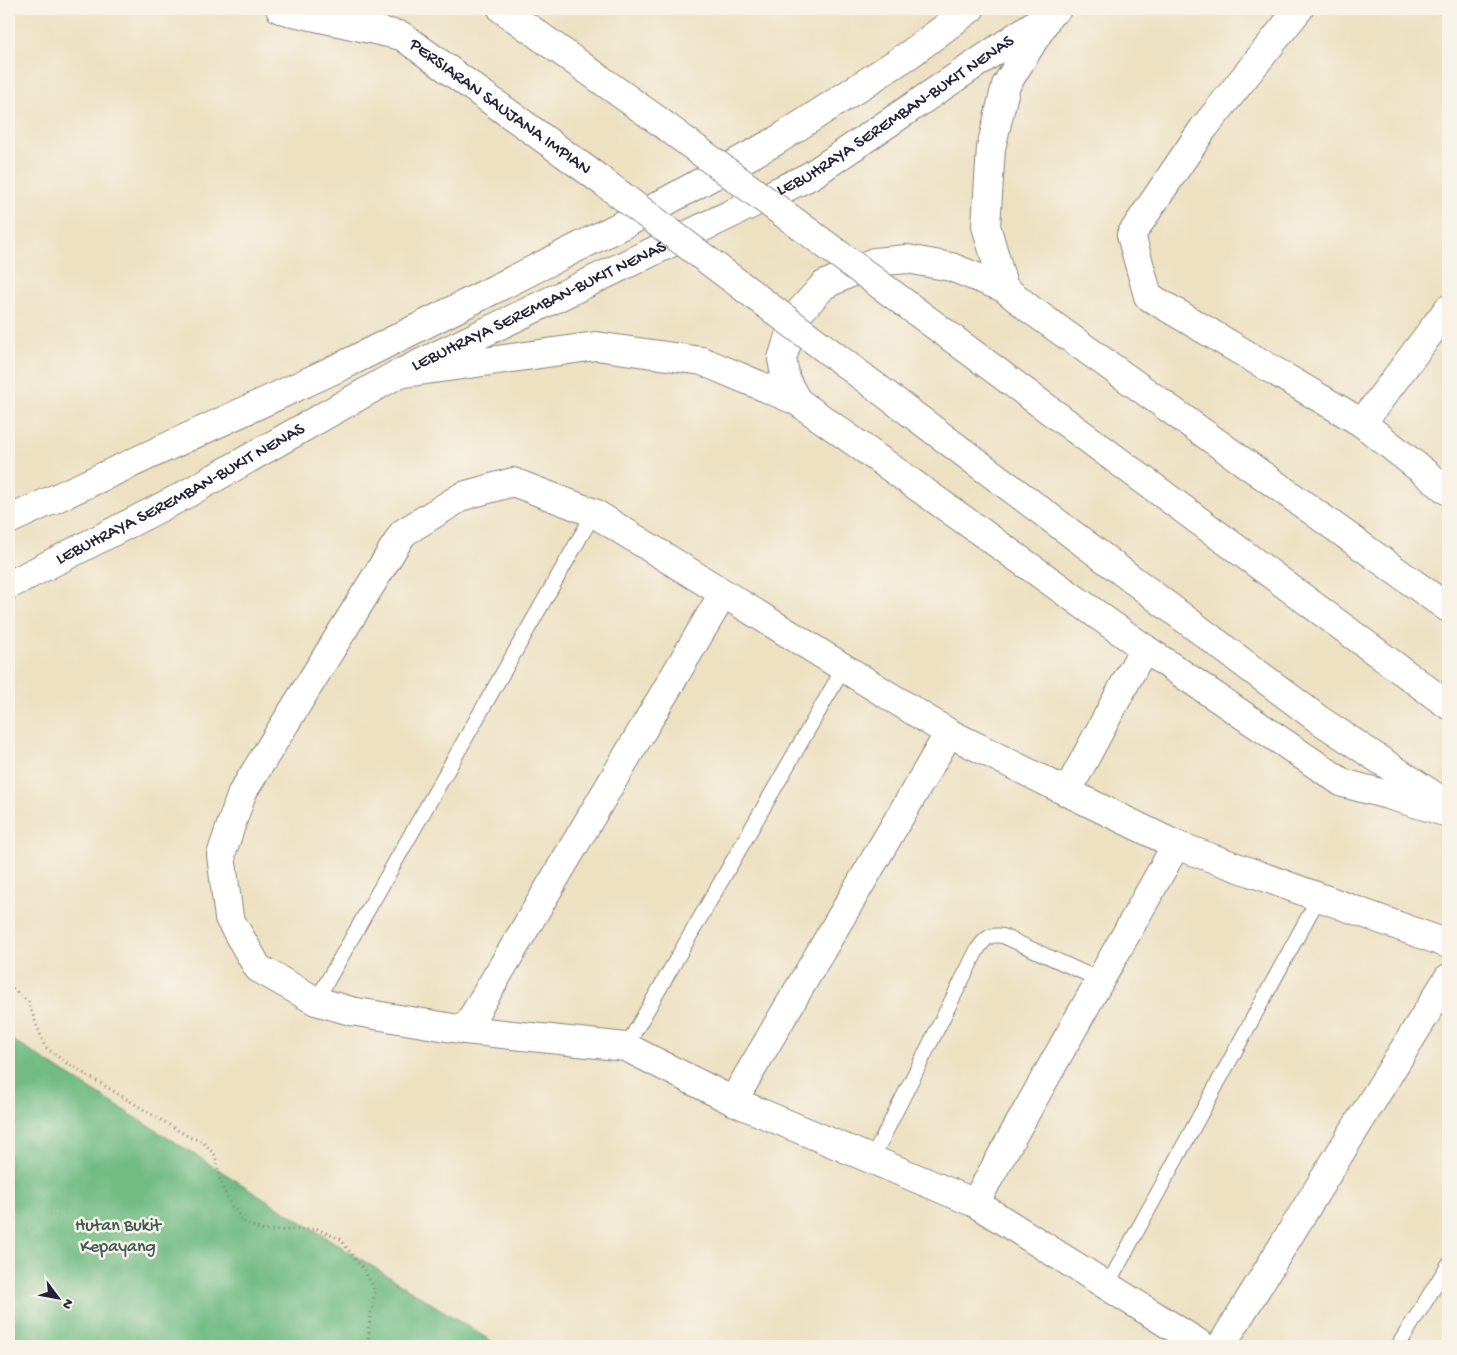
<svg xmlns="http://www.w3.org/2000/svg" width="1457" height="1355" font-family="'Gochi Hand',sans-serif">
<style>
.forest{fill:#72bc84;stroke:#4a6f60}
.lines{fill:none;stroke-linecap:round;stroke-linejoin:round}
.lane-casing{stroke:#88827e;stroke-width:16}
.street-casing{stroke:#88827e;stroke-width:30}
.secondary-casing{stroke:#88827e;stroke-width:30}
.highway-casing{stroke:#88827e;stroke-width:30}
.path{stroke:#88827e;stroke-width:3;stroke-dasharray:1 4;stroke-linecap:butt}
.lane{stroke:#fff;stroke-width:14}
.street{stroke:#fff;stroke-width:28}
.secondary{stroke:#fff;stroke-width:28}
.highway{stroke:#fff;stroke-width:28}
.secondary-bridge-casing{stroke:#88827e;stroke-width:30;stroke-linecap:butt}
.secondary-bridge{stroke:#fff;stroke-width:28}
.labels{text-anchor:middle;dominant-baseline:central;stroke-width:5;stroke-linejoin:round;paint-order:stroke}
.street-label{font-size:18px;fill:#22223b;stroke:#f7f3e8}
.park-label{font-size:18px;fill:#425a58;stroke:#f7f3e8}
</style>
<rect width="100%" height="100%" fill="#f7f3e8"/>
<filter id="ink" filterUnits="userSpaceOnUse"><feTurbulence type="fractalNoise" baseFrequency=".02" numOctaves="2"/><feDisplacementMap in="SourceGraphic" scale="10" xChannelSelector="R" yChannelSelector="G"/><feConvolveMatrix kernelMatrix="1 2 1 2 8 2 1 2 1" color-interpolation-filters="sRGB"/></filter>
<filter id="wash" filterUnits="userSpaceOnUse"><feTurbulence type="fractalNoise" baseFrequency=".0096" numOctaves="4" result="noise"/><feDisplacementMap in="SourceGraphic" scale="20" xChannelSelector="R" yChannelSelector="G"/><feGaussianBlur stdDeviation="1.12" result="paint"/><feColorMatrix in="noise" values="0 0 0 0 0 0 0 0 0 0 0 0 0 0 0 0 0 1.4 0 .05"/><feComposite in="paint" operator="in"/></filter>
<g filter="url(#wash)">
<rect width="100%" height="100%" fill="#ede1c2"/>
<polygon class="forest" points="9,1038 499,1346 9,1346"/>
</g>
<g filter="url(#ink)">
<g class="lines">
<defs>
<g id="lane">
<polyline points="316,1001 594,513"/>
<polyline points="626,1047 843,669"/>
<path d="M872,1159L977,950C985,939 988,934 1003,936L1100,980"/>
<polyline points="1107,1286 1319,897"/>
<polyline points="1398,1346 1448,1265"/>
</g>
<g id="street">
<polyline points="1299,9 1203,129 1131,235 1148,296 1362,423 1448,491"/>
<polyline points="1362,423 1448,309"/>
<polyline points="1067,792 1144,648"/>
<polyline points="465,1030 723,594"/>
<polyline points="733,1101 949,733"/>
<polyline points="975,1203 1176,845"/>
<polyline points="1203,1346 975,1203 733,1101 626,1047 465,1030 351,1011 316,1001 258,968 229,918 221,855 242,793 403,533 463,496 513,482 594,513 949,733 1067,792 1176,845 1448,944"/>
<polyline points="1221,1346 1448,978"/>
</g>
<g id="secondary">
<path id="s1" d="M280,9L402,36L602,181"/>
<polyline points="502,9 660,122"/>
<polyline points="1050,14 1006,85 991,148 986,226 1004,288 1030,309 1448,608"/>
<polyline points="405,373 596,346 702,361 797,401 1144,648 1343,783 1388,795 1448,813"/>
<polyline points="797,401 786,380 782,359 795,317 824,285 874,262 907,259 951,267 1004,288"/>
<polyline points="1264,569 1448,705"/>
<polyline points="1209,637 1318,719 1445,803"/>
</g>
<g id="highway">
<polyline points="9,520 344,365 636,218 776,141 910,54 970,9"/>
<path id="s2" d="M9,585L181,497L396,375L810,176L1057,9"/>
</g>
</defs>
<use href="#lane" class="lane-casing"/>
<use href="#street" class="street-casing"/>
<use href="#secondary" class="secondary-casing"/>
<use href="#highway" class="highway-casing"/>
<polyline class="path" points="9,985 28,1002 45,1047 67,1063 189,1137 203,1142 215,1155 222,1186 231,1205 244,1222 263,1231 317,1229 340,1239 365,1271 375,1291 369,1326 368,1346"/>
<use href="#lane" class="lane"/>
<use href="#street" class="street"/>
<use href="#secondary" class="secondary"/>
<use href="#highway" class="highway"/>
<defs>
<g id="secondary-bridge">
<polyline points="660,122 1264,569"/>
<polyline points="602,181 1209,637"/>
</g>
</defs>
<use href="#secondary-bridge" class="secondary-bridge-casing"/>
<use href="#secondary-bridge" class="secondary-bridge"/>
</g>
</g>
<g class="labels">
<g class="street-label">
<text stroke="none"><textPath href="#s1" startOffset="246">PERSIARAN SAUJANA IMPIAN</textPath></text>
<text stroke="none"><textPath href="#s2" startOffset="1004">LEBUHRAYA SEREMBAN-BUKIT NENAS</textPath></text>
<text stroke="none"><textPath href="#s2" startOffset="599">LEBUHRAYA SEREMBAN-BUKIT NENAS</textPath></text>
<text stroke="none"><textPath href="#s2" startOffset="194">LEBUHRAYA SEREMBAN-BUKIT NENAS</textPath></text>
</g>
<g class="park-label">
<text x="118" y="1226">Hutan Bukit<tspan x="118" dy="21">Kepayang</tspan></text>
</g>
</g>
<rect width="1457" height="1355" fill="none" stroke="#f7f3e8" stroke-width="30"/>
<g transform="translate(58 1298) rotate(122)" stroke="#f7f3e8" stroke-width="4" paint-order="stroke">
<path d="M0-4L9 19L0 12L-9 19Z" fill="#22223b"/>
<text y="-8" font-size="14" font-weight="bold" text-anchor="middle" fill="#22223b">N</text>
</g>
</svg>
